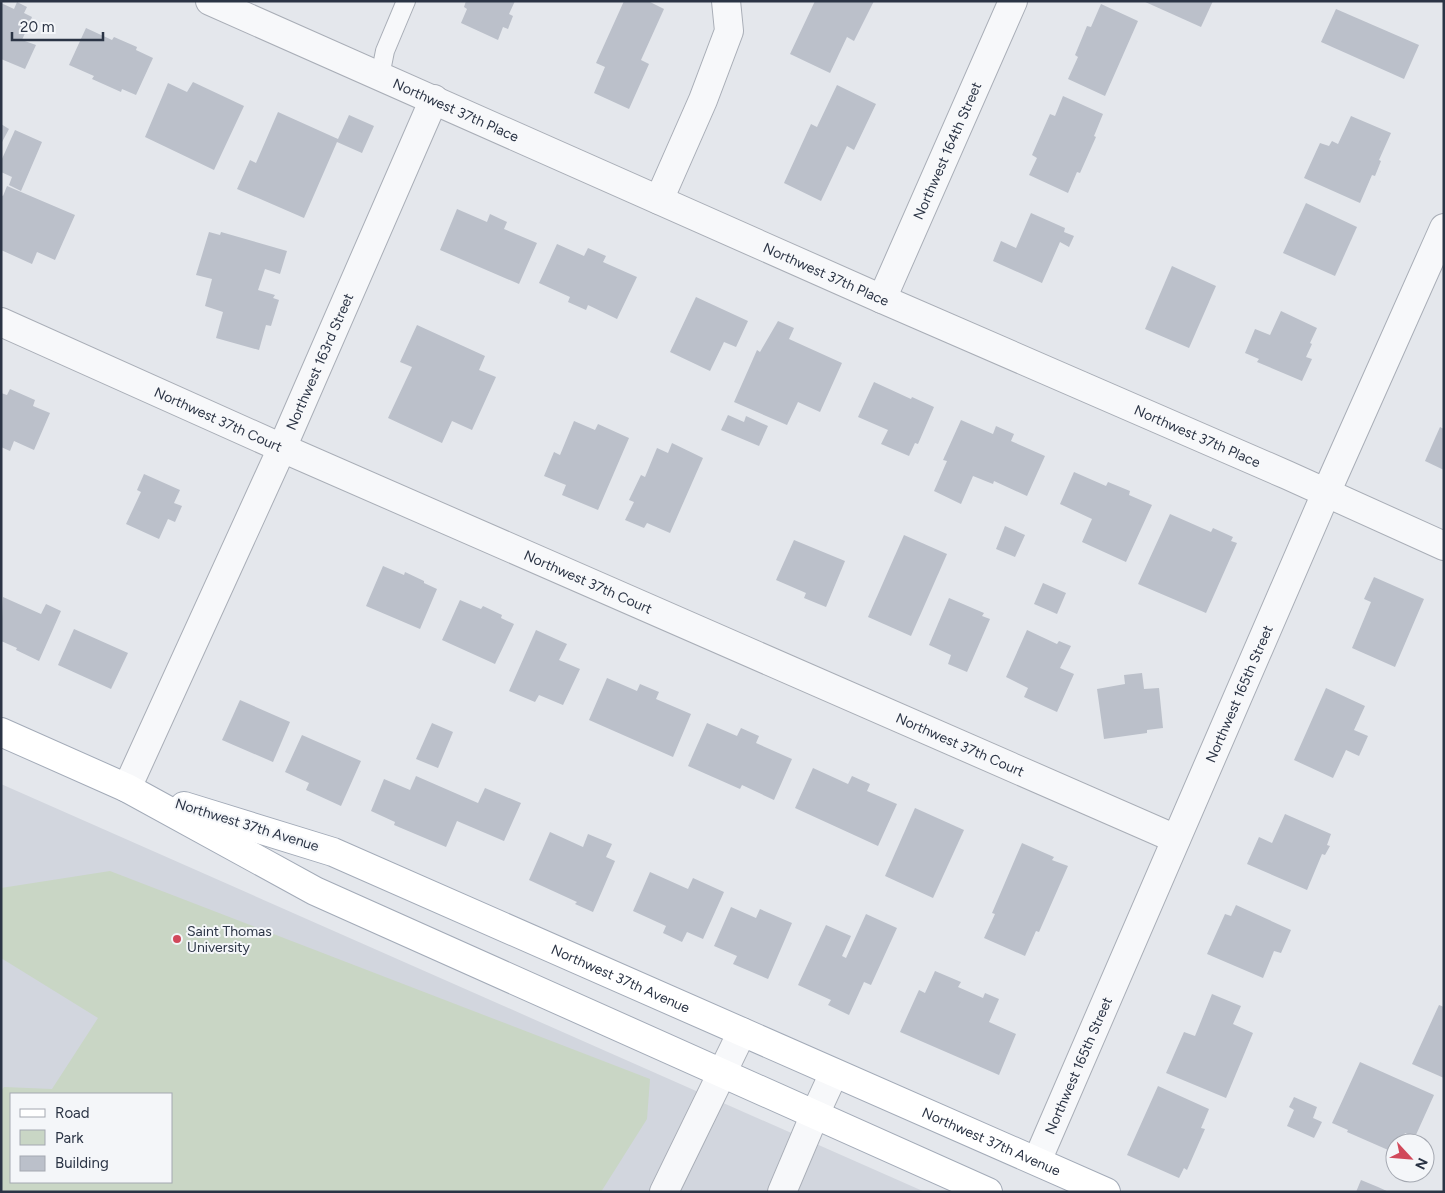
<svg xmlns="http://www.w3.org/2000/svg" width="1445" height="1193" font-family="Figtree,sans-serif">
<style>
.built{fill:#d2d6de;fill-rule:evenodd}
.green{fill:#c9d6c5;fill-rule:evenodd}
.building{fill:#bbc0ca}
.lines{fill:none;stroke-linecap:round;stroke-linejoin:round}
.service-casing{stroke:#a9aeb7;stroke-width:20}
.minor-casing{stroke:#a9aeb7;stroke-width:30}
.primary-casing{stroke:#a3abb8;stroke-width:30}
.service{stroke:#f7f8fa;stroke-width:18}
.minor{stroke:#f7f8fa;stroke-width:28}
.primary{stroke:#fff;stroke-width:28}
.poi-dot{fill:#d1495b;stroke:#f4f6f9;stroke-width:2}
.labels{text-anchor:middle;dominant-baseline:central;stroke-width:4;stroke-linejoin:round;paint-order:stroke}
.street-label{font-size:14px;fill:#2b3445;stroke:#f4f6f9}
.poi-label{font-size:14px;fill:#2b3445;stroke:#f4f6f9;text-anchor:start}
</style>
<rect width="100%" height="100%" fill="#e4e7ec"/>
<path class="built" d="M1,784L925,1192H1ZM11,1094H171V1182H11Z"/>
<path class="green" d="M110,871L650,1079L647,1119L601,1192H1V1091L4,1087L52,1089L98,1018L1,958V888ZM11,1094H171V1182H11Z"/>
<g class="building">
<polygon points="466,1 515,1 509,14 513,16 508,29 503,27 498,40 461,23 467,9 464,7"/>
<polygon points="624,1 648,1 664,9 641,60 649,64 629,109 594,93 605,67 596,63"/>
<polygon points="815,1 874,1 854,41 847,37 830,73 790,54"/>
<polygon points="1143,1 1213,1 1201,27"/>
<polygon points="17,2 27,7 24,13 32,17 22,40 36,45 25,69 1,59 1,3 14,9"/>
<polygon points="1101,4 1138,21 1105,96 1068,79 1078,57 1075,55 1087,26 1091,27"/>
<polygon points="1336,9 1419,45 1404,79 1321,42"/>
<polygon points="86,28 112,40 114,37 137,47 136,50 153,58 136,95 122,89 121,92 92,79 94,76 69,65"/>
<polygon points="193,82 244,106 214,170 145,137 168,83 187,92"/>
<polygon points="837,85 876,104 854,150 847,146 821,201 784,183 811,124 817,127"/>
<polygon points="1063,96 1103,114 1094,136 1096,137 1080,173 1077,172 1068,193 1029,175 1037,158 1032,155 1050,114 1055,116"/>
<polygon points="278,112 338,139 349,115 374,126 362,153 337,142 304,218 237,189 250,160 256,163"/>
<polygon points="1351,116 1391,133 1379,160 1381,161 1375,176 1372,175 1360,203 1304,178 1320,143 1329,146 1332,141 1338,144"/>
<polygon points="1,124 9,129 1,144"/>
<polygon points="15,130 42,142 21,191 9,185 12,177 1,172 1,161"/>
<polygon points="7,186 75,215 55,260 37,252 32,264 1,250 1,195 3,196"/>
<polygon points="1306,203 1357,227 1335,276 1283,253"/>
<polygon points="457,209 487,222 490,214 507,222 504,229 537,243 519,284 440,250"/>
<polygon points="1031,213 1065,228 1064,232 1074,236 1069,247 1060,242 1042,283 993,261 1001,241 1016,248"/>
<polygon points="209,232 220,235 221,232 287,251 280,274 265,269 258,290 275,295 273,298 279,300 271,326 266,325 259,350 216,338 223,312 205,306 212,279 196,275"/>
<polygon points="557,244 584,256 588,248 606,256 603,262 637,277 617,319 588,305 586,310 568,302 570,297 539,283"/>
<polygon points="1172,266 1216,286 1189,348 1145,329"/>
<polygon points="696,297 748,321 736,347 724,342 710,371 670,352"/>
<polygon points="1281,311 1317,328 1310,343 1312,344 1306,357 1312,359 1302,381 1257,362 1259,359 1245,353 1255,329 1270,335"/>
<polygon points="778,321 794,328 789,339 842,363 820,412 798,402 787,425 734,402 757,350 760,352"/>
<polygon points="417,325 485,356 479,370 496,377 472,430 452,421 442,443 388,418 412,367 400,362"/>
<polygon points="874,382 911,399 912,397 934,407 918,444 915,443 909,456 881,444 888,430 858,417"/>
<polygon points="10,389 35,400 33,406 50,413 34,450 14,441 10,451 1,447 1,393 7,395"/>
<polygon points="728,415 744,422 746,416 768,426 759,446 721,430"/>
<polygon points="961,420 993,434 996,426 1014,434 1011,441 1045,456 1027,496 994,481 993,484 973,476 961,504 934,491 947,461 943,460"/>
<polygon points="574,421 595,430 598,424 629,438 598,510 562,495 566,485 544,476 554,452 560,455"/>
<polygon points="1440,427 1444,429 1444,470 1425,461"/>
<polygon points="672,443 703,458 670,533 647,523 644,528 625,520 634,502 629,500 641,475 645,477 657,448 668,453"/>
<polygon points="1074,472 1106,486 1108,482 1130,491 1129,495 1152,505 1126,562 1082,542 1092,519 1060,504"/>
<polygon points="144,474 180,490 174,503 182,506 175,522 168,519 159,539 126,524 141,492 137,490"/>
<polygon points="1170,514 1211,532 1213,528 1233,537 1231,541 1237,543 1206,613 1138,584"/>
<polygon points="1005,526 1025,535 1015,557 996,549"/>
<polygon points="904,535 947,554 911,636 868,617"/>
<polygon points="794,540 845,561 826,607 804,598 806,593 776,580"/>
<polygon points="383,566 404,575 405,572 424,581 424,583 437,589 420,629 366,606"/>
<polygon points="1374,577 1424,599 1395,667 1352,648 1371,602 1364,599"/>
<polygon points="1043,583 1066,593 1057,614 1034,604"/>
<polygon points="3,597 41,614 46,604 61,611 39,661 16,650 17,648 1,641"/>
<polygon points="949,598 984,613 982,616 990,619 967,672 948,664 951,655 929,645"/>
<polygon points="460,600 481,609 483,606 502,615 501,618 514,624 495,664 442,640"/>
<polygon points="74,629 128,653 111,689 58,665"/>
<polygon points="536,630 567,644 559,660 580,669 563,705 539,695 535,702 509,691"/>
<polygon points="1027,630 1057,644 1059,641 1071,646 1060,668 1074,674 1057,712 1024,697 1028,688 1006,677"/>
<polygon points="1142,673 1144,689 1159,688 1163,728 1147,730 1147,733 1104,739 1097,689 1125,684 1124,675"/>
<polygon points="607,678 637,691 640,684 659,692 656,699 691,714 673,757 589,720"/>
<polygon points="1326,688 1365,706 1354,730 1368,736 1359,756 1346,750 1333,778 1294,760"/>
<polygon points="240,700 290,722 273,762 222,740"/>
<polygon points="432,723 453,732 438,768 416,759"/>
<polygon points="707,723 737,736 741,728 759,736 756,743 792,759 774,800 742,785 740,789 688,766"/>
<polygon points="302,735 361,761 341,806 306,790 309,783 285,772"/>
<polygon points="813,768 848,784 852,776 870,784 867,791 897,804 878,846 795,808"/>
<polygon points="416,776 478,803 485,788 521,803 504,841 457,821 446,847 394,825 395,822 371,811 384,779 410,790"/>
<polygon points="915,808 964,830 933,898 885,876"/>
<polygon points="1285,814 1331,834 1327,845 1330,846 1325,855 1322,854 1307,890 1247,864 1259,837 1272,843"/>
<polygon points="550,832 583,847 588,834 612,844 606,857 615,861 593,912 575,904 577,902 529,880"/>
<polygon points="1022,843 1054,857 1052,860 1068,866 1039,932 1036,931 1025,956 984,938 995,914 992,913"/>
<polygon points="650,872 688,889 693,878 724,892 703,939 687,932 682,942 663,933 666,926 633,911"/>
<polygon points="1236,905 1291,930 1281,953 1274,951 1263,978 1207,954 1225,914 1231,916"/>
<polygon points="731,907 756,918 760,909 792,923 768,979 733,964 737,956 714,946"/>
<polygon points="866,914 897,928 871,985 864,982 849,1015 828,1005 831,1000 798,985 826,925 851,936 842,956 846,958"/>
<polygon points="935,971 961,982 958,987 983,998 985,993 999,999 989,1022 1016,1034 999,1075 900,1032 919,990 925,993"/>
<polygon points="1212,994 1241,1006 1233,1024 1253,1033 1226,1098 1166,1073 1184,1032 1195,1036"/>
<polygon points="1439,1005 1444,1007 1444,1078 1412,1064"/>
<polygon points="1360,1062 1434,1095 1415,1137 1405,1133 1401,1143 1395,1143 1395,1153 1347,1132 1348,1130 1332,1123"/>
<polygon points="1158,1086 1209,1109 1201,1128 1205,1129 1187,1170 1184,1168 1179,1178 1127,1155"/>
<polygon points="1294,1097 1317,1107 1313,1118 1322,1122 1314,1138 1287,1126 1294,1110 1289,1107"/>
<polygon points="1361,1180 1378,1187 1389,1192 1356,1192"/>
</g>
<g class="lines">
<defs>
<polyline id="service" points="380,76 385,51 406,1"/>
<g id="minor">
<path id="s1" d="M210,1L882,299L1287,475L1444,546"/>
<polyline points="659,200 703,100 729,31 726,1"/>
<path id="s2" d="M882,299L1013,1"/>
<path id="s3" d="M1,322L282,448L1176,839"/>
<path id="s4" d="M127,788L282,448L434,99"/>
<path id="s5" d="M1037,1161L1326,493L1444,228"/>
<polyline points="664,1192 742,1032"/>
<polyline points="782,1192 815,1114 834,1073"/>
</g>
<g id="primary">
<polyline points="1,732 127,788 315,891 988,1192"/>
<path id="s6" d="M184,806L333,852L1106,1192"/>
</g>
</defs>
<use href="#service" class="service-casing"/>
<use href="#minor" class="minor-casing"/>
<use href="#primary" class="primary-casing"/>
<use href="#service" class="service"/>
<use href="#minor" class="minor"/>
<use href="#primary" class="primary"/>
</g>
<circle class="poi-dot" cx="177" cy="939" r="5"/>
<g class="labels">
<g class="street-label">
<text stroke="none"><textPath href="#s1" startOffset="269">Northwest 37th Place</textPath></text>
<text stroke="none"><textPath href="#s2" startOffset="162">Northwest 164th Street</textPath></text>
<text stroke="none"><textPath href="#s1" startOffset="674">Northwest 37th Place</textPath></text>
<text stroke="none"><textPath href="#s4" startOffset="468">Northwest 163rd Street</textPath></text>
<text stroke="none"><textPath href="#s3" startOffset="238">Northwest 37th Court</textPath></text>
<text stroke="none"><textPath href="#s1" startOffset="1079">Northwest 37th Place</textPath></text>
<text stroke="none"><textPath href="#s3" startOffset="642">Northwest 37th Court</textPath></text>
<text stroke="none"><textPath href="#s5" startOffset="509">Northwest 165th Street</textPath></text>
<text stroke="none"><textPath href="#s3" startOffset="1048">Northwest 37th Court</textPath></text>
<text transform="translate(247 825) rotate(17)">Northwest 37th Avenue</text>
<text stroke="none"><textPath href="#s6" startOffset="470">Northwest 37th Avenue</textPath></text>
<text stroke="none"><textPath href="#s5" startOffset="104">Northwest 165th Street</textPath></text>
<text stroke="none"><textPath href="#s6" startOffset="875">Northwest 37th Avenue</textPath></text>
</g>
<g class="poi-label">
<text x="187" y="931">Saint Thomas<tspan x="187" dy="16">University</tspan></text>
</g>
</g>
<rect width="1445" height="1193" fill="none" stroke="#2b3445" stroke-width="5"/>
<rect x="10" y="1093" width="162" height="90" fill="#f4f6f9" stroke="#a4a8b1"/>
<rect x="20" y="1109" width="25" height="8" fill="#ffffff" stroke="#a4a8b1"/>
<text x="55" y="1118" font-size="15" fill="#2b3445">Road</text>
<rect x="20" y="1130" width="25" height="15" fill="#c9d6c5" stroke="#a4a8b1"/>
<text x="55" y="1143" font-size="15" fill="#2b3445">Park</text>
<rect x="20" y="1156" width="25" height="15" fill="#bbc0ca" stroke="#a4a8b1"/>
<text x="55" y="1168" font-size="15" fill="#2b3445">Building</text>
<g transform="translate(1410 1158) rotate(116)"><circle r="24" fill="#f4f6f9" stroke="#a4a8b1"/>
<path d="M0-4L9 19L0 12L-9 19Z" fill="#d1495b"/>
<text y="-8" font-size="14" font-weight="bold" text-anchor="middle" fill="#2b3445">N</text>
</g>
<path d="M12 32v8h91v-8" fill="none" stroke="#2b3445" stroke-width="2.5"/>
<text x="20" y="32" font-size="15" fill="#2b3445" stroke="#f4f6f9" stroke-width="4" paint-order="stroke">20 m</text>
</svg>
